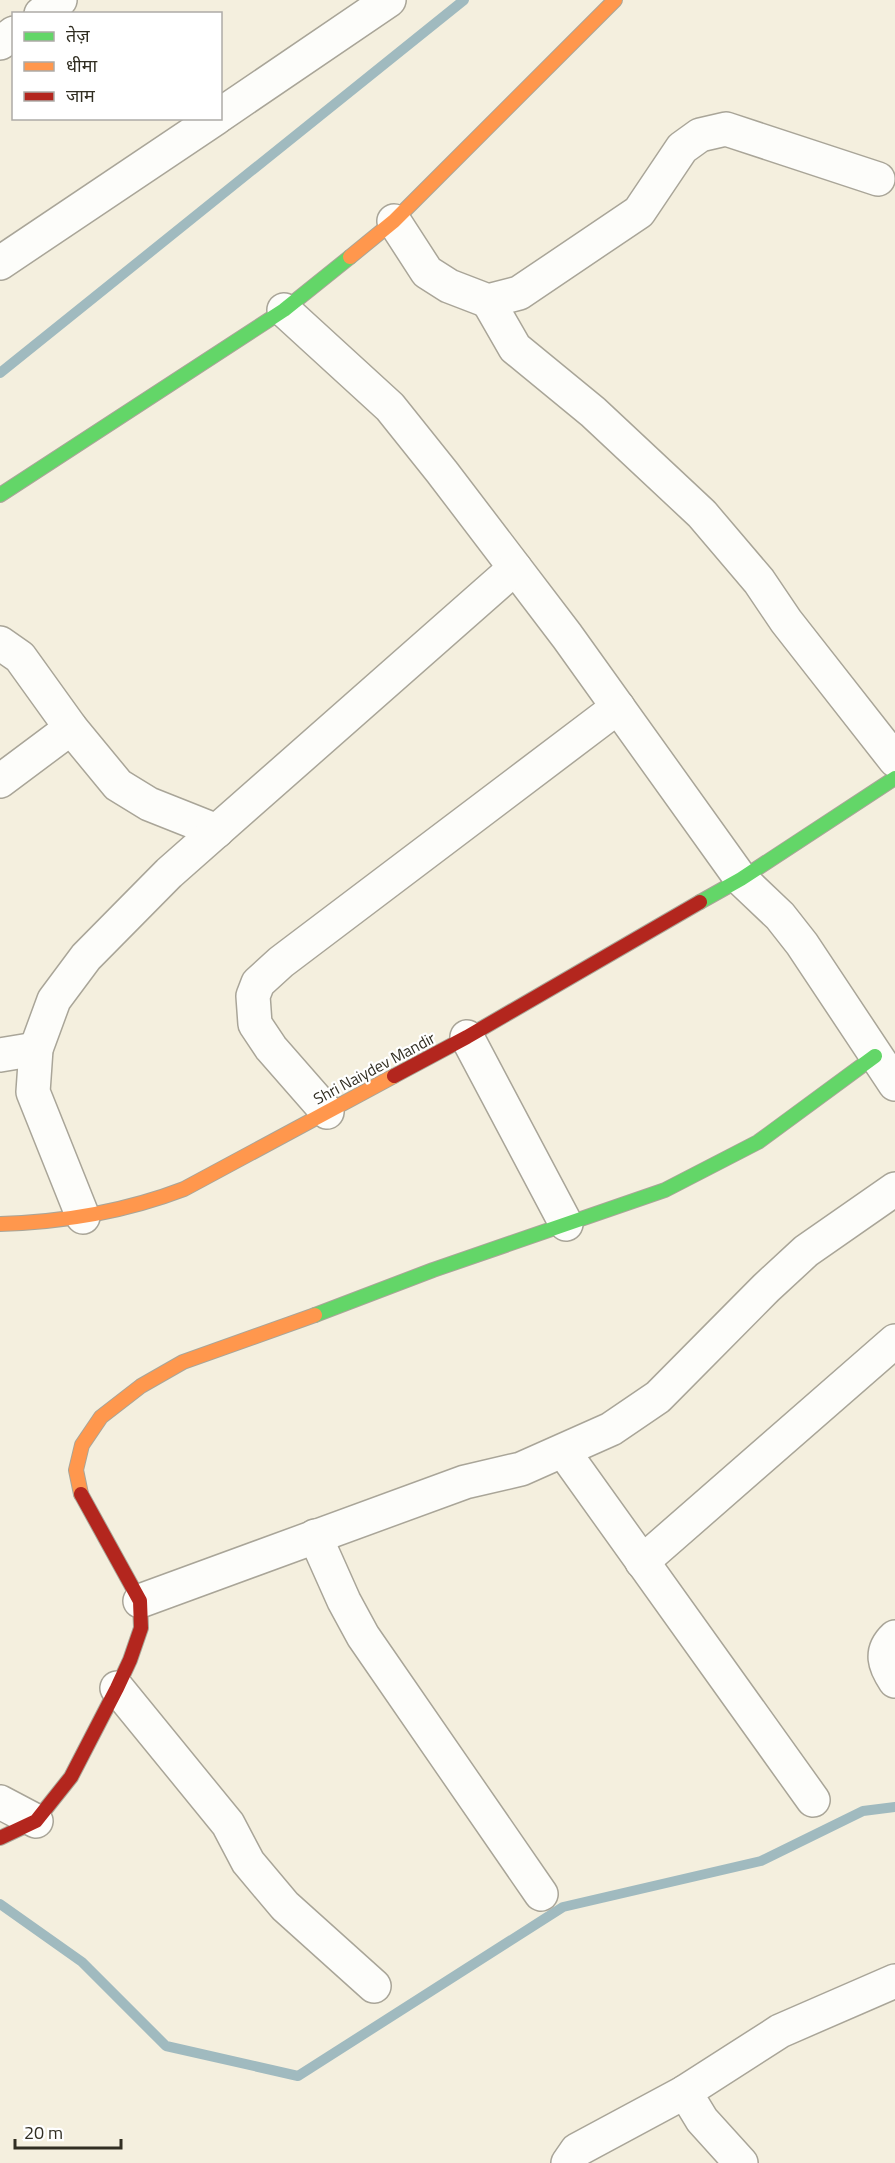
<svg xmlns="http://www.w3.org/2000/svg" width="895" height="2163" font-family="'Titillium Web','Noto Sans Devanagari',sans-serif">
<style>
.lines{fill:none;stroke-linecap:round;stroke-linejoin:round}
.stream{stroke:#a0babf;stroke-width:10}
.street-casing{stroke:#a9a598;stroke-width:36}
.fast-casing{stroke:#a9a598;stroke-width:16}
.slow-casing{stroke:#a9a598;stroke-width:16}
.jam-casing{stroke:#a9a598;stroke-width:16}
.street{stroke:#fdfdfa;stroke-width:33}
.fast{stroke:#63d668;stroke-width:14}
.slow{stroke:#ff974d;stroke-width:14}
.jam{stroke:#b3261e;stroke-width:14}
.labels{text-anchor:middle;dominant-baseline:central;stroke-width:4.5;stroke-linejoin:round;paint-order:stroke}
.street-label{font-size:16px;fill:#312e22;stroke:#fff}
</style>
<rect width="100%" height="100%" fill="#f4efde"/>
<g class="lines">
<g class="stream">
<polyline points="0,373 464,0"/>
<polyline points="0,1904 82,1962 166,2046 298,2076 563,1907 761,1861 863,1811 895,1807"/>
</g>
<defs>
<g id="street">
<polyline points="41,14 60,0"/>
<polyline points="0,43 14,33"/>
<polyline points="220,115 389,0"/>
<polyline points="394,221 427,272 449,286 488,301 519,293 639,212 682,148 700,135 726,129 878,179"/>
<polyline points="0,263 216,118"/>
<polyline points="488,301 515,348 593,412 702,514 759,581 786,621 895,760"/>
<polyline points="284,310 390,407 442,472 567,636 741,879 780,916 802,944 895,1084"/>
<polyline points="0,643 20,657 71,728 118,785 149,804 217,831"/>
<polyline points="0,781 71,728"/>
<polyline points="467,1037 566,1224"/>
<polyline points="0,1055 36,1049"/>
<polyline points="327,1112 271,1048 255,1024 253,996 258,983 281,962 618,707"/>
<polyline points="83,1217 33,1092 36,1049 54,1000 86,957 169,873 515,568"/>
<polyline points="564,1452 813,1800"/>
<polyline points="315,1536 344,1601 363,1636 541,1894"/>
<polyline points="642,1562 895,1341"/>
<polyline points="140,1601 465,1482 521,1469 611,1429 658,1397 766,1288 806,1251 895,1189"/>
<path d="M895,1637C879,1652 885,1666 895,1681"/>
<polyline points="117,1688 228,1824 248,1862 285,1906 374,1986"/>
<polyline points="0,1802 36,1821"/>
<polyline points="568,2163 577,2150 685,2092"/>
<polyline points="741,2163 702,2120 685,2092 780,2031 895,1981"/>
</g>
<g id="fast">
<polyline points="0,495 284,310 350,257"/>
<polyline points="700,902 741,879 895,778"/>
<polyline points="315,1315 433,1270 665,1190 758,1142 875,1056"/>
</g>
<g id="slow">
<polyline points="350,257 394,221 615,0"/>
<path d="M0,1224C64,1222 124,1212 184,1189L394,1076"/>
<polyline points="81,1494 76,1470 82,1445 101,1417 141,1386 183,1362 315,1315"/>
</g>
<g id="jam">
<polyline points="394,1076 467,1037 700,902"/>
<polyline points="0,1838 36,1821 71,1777 117,1688 130,1660 141,1628 140,1601 81,1494"/>
</g>
</defs>
<use href="#street" class="street-casing"/>
<use href="#fast" class="fast-casing"/>
<use href="#slow" class="slow-casing"/>
<use href="#jam" class="jam-casing"/>
<use href="#street" class="street"/>
<use href="#fast" class="fast"/>
<use href="#slow" class="slow"/>
<use href="#jam" class="jam"/>
</g>
<g class="labels">
<g class="street-label">
<text transform="translate(374 1068) rotate(-28)">Shri Naiydev Mandir</text>
</g>
</g>
<rect x="12" y="12" width="210" height="108" fill="#ffffff" stroke="#adaba7" stroke-width="1.5"/>
<rect x="24" y="32" width="30" height="9" fill="#63d668" stroke="#adaba7" stroke-width="1.5"/>
<text x="66" y="42" font-size="18" fill="#312e22">तेज़</text>
<rect x="24" y="62" width="30" height="9" fill="#ff974d" stroke="#adaba7" stroke-width="1.5"/>
<text x="66" y="72" font-size="18" fill="#312e22">धीमा</text>
<rect x="24" y="92" width="30" height="9" fill="#b3261e" stroke="#adaba7" stroke-width="1.5"/>
<text x="66" y="102" font-size="18" fill="#312e22">जाम</text>
<path d="M15 2139v9h106v-9" fill="none" stroke="#312e22" stroke-width="3"/>
<text x="24" y="2139" font-size="18" fill="#312e22" stroke="#ffffff" stroke-width="4.5" paint-order="stroke">20 m</text>
</svg>
